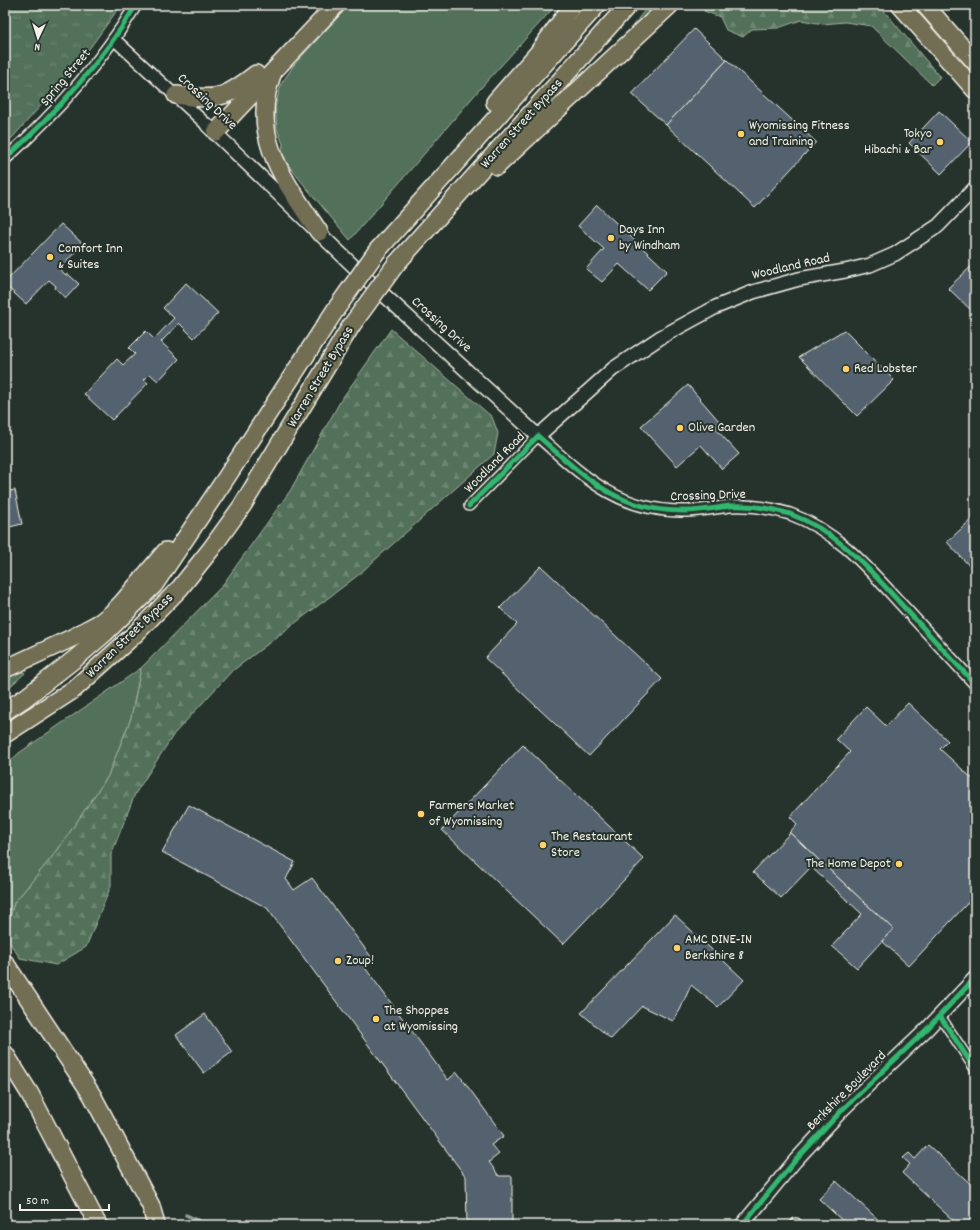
<svg xmlns="http://www.w3.org/2000/svg" width="980" height="1230" font-family="Dekko,sans-serif">
<style>
.grass{fill:#52715a;stroke:#a3b1a1}
.forest{fill:url(#forest-firs);stroke:#a3b1a1}
.park{fill:url(#park-tufts);stroke:#a3b1a1}
.lines{fill:none;stroke-linecap:round;stroke-linejoin:round}
.stream{stroke:#90a1a2;stroke-width:3.5}
.building{fill:#53626e;stroke:#f4f1e8}
.minor-casing{stroke:#f4f1e8;stroke-width:12}
.tertiary-casing{stroke:#f4f1e8;stroke-width:14}
.secondary-casing{stroke:#f4f1e8;stroke-width:16}
.motorway-casing{stroke:#f4f1e8;stroke-width:20}
.minor{stroke:#26332d;stroke-width:9}
.tertiary{stroke:#26332d;stroke-width:11}
.secondary{stroke:#26332d;stroke-width:13}
.motorway{stroke:#726e52;stroke-width:17}
.motorway-bridge-casing{stroke:#f4f1e8;stroke-width:20;stroke-linecap:butt}
.motorway-bridge{stroke:#726e52;stroke-width:17}
.cycleway-casing{stroke:#26332d;stroke-width:8}
.cycleway{stroke:#33b770;stroke-width:5}
.poi-dot{fill:#ffd166;stroke:#26332d;stroke-width:1.5}
.labels{text-anchor:middle;dominant-baseline:central;stroke-width:4;stroke-linejoin:round;paint-order:stroke}
.street-label{font-size:14px;fill:#f4f1e8;stroke:#26332d}
.poi-label{font-size:14px;fill:#f4f1e8;stroke:#26332d;text-anchor:start}
</style>
<defs>
<pattern id="forest-firs" width="22" height="20" patternUnits="userSpaceOnUse"><rect width="22" height="20" fill="#52715a"/><path d="M5 1l3.5 6h-7zM16 11l3.5 6h-7z" fill="#6c8672"/></pattern>
<pattern id="park-tufts" width="24" height="20" patternUnits="userSpaceOnUse"><rect width="24" height="20" fill="#52715a"/><path d="M3 7l-1-3M5 7V3M7 7l1-3M15 17l-1-3M17 17v-4M19 17l1-3" fill="none" stroke="#6c8672"/></pattern>
</defs>
<rect width="100%" height="100%" fill="#26332d"/>
<filter id="ink" filterUnits="userSpaceOnUse"><feTurbulence type="fractalNoise" baseFrequency=".025" numOctaves="2"/><feDisplacementMap in="SourceGraphic" scale="8" xChannelSelector="R" yChannelSelector="G"/><feConvolveMatrix kernelMatrix="1 2 1 2 8 2 1 2 1" color-interpolation-filters="sRGB"/></filter>
<g filter="url(#ink)">
<g class="grass">
<polygon points="349,5 556,5 479,90 350,240 309,191 285,161 282,151 283,144 277,129 275,107 281,84 294,65"/>
<polygon points="649,5 658,5 618,44"/>
<polygon points="141,668 131,718 108,776 57,851 14,903 5,936 5,766 19,753"/>
<polygon points="20,671 25,673 5,691 5,678"/>
</g>
<g class="forest">
<polygon points="702,5 879,5 940,77 932,85 871,26 845,22 823,24 801,20 778,28 752,29 743,37 726,30 720,17 704,11"/>
<polygon points="391,329 492,417 498,433 494,454 357,576 231,672 174,734 135,794 111,855 111,886 86,947 56,965 20,958 5,936 14,903 57,851 108,776 131,718 141,668 221,587 290,491 341,400"/>
</g>
<polygon class="park" points="5,5 121,5 81,60 13,137 5,143"/>
<g class="lines">
<polyline class="stream" points="186,1215 208,1225"/>
</g>
<g class="building">
<polygon points="694,29 727,60 666,125 632,94"/>
<polygon points="727,60 816,142 755,208 666,125"/>
<polygon points="939,111 972,142 941,174 909,143"/>
<polygon points="597,205 667,271 648,290 619,264 602,282 586,269 604,249 578,226"/>
<polygon points="61,224 83,244 59,269 66,275 68,274 79,284 66,298 55,288 56,286 49,280 26,304 5,285 5,282"/>
<polygon points="975,263 975,314 948,288"/>
<polygon points="186,283 218,313 194,338 179,323 161,342 179,359 158,381 150,374 144,380 148,383 112,420 84,394 117,359 123,365 135,354 129,348 146,331 154,339 174,318 163,308"/>
<polygon points="844,330 894,380 857,416 799,357"/>
<polygon points="688,385 719,421 716,429 739,454 722,469 701,445 677,466 641,426"/>
<polygon points="15,490 22,524 5,528 5,492"/>
<polygon points="975,516 975,572 947,542"/>
<polygon points="541,566 662,679 589,756 485,658 517,624 500,608"/>
<polygon points="908,703 948,741 940,749 975,781 975,895 909,966 882,941 893,929 790,833 789,833 797,824 790,817 850,752 836,739 866,707 886,726"/>
<polygon points="523,745 644,859 563,944 442,830"/>
<polygon points="189,805 295,862 286,879 294,890 312,878 372,958 363,965 448,1080 457,1072 504,1136 491,1145 499,1154 489,1162 499,1176 512,1176 512,1225 467,1225 466,1177 267,908 162,852"/>
<polygon points="790,833 893,929 857,968 832,946 862,914 811,867 781,898 753,872"/>
<polygon points="675,915 744,980 718,1007 691,985 680,1010 673,1021 642,1006 611,1039 581,1013"/>
<polygon points="205,1014 232,1052 204,1073 176,1035"/>
<polygon points="928,1145 975,1188 975,1225 958,1225 902,1173 910,1164 903,1158 909,1153 915,1159"/>
<polygon points="836,1181 884,1225 847,1225 819,1199"/>
</g>
<g class="lines">
<defs>
<g id="minor">
<polyline points="469,506 538,436"/>
<polyline points="940,1016 975,1069"/>
<polyline points="796,1223 798,1225"/>
</g>
<g id="tertiary">
<polyline points="114,39 207,125"/>
<path d="M5,159C55,114 101,63 136,5"/>
<path d="M538,436C584,477 619,512 685,511C700,511 715,508 730,506C749,505 771,508 790,514C837,531 868,568 901,604C926,631 950,657 975,684"/>
</g>
<g id="secondary">
<polyline points="207,125 371,283 538,436 613,369 661,337 716,307 753,292 799,279 845,271 870,265 895,254 938,226 975,188"/>
<polyline points="742,1225 795,1161 843,1109 927,1029 975,978"/>
</g>
<g id="motorway">
<polyline points="900,5 975,90"/>
<polyline points="925,5 975,62"/>
<path d="M273,72C248,136 285,181 319,232"/>
<path d="M176,95C217,101 224,99 256,74"/>
<polyline points="495,102 538,53 573,5"/>
<polyline points="216,132 336,5"/>
<polyline points="497,166 670,5"/>
<polyline points="377,251 597,5"/>
<polyline points="396,264 628,5"/>
<polyline points="5,669 72,638 101,622 111,614 122,603 166,551"/>
<polyline points="5,711 25,698 76,658 105,633 154,585 226,478 336,309"/>
<polyline points="5,734 73,690 134,635 180,588 211,549 242,506 351,326"/>
<polyline points="5,963 92,1095 151,1206 156,1225"/>
<polyline points="5,1054 30,1094 98,1225"/>
</g>
</defs>
<use href="#minor" class="minor-casing"/>
<use href="#tertiary" class="tertiary-casing"/>
<use href="#secondary" class="secondary-casing"/>
<use href="#motorway" class="motorway-casing"/>
<use href="#minor" class="minor"/>
<use href="#tertiary" class="tertiary"/>
<use href="#secondary" class="secondary"/>
<use href="#motorway" class="motorway"/>
<defs>
<g id="motorway-bridge">
<polyline points="336,309 377,251"/>
<polyline points="351,326 396,264"/>
</g>
</defs>
<use href="#motorway-bridge" class="motorway-bridge-casing"/>
<use href="#motorway-bridge" class="motorway-bridge"/>
<defs>
<g id="cycleway">
<path d="M5,159C55,114 101,63 136,5"/>
<path d="M469,506L538,436C584,477 619,512 685,511C700,511 715,508 730,506C749,505 771,508 790,514C837,531 868,568 901,604C926,631 950,657 975,684"/>
<polyline points="940,1016 975,1069"/>
<polyline points="742,1225 795,1161 843,1109 927,1029 975,978"/>
</g>
</defs>
<use href="#cycleway" class="cycleway-casing"/>
<use href="#cycleway" class="cycleway"/>
</g>
</g>
<g class="poi-dot">
<circle cx="741" cy="134" r="4"/>
<circle cx="940" cy="142" r="4"/>
<circle cx="611" cy="238" r="4"/>
<circle cx="50" cy="257" r="4"/>
<circle cx="846" cy="369" r="4"/>
<circle cx="680" cy="428" r="4"/>
<circle cx="421" cy="814" r="4"/>
<circle cx="543" cy="845" r="4"/>
<circle cx="899" cy="864" r="4"/>
<circle cx="677" cy="948" r="4"/>
<circle cx="338" cy="961" r="4"/>
<circle cx="376" cy="1019" r="4"/>
</g>
<g class="labels">
<g class="street-label">
<text transform="translate(66 78) rotate(-50)">Spring Street</text>
<text transform="translate(207 102) rotate(43)">Crossing Drive</text>
<text transform="translate(522 124) rotate(-48)">Warren Street Bypass</text>
<text transform="translate(791 267) rotate(-13)">Woodland Road</text>
<text transform="translate(441 325) rotate(42)">Crossing Drive</text>
<text transform="translate(321 377) rotate(-59)">Warren Street Bypass</text>
<text transform="translate(495 463) rotate(-45)">Woodland Road</text>
<text transform="translate(708 496) rotate(-2)">Crossing Drive</text>
<text transform="translate(130 636) rotate(-44)">Warren Street Bypass</text>
<text transform="translate(847 1091) rotate(-45)">Berkshire Boulevard</text>
</g>
<g class="poi-label">
<text x="749" y="126">Wyomissing Fitness<tspan x="749" dy="16">and Training</tspan></text>
<text x="932" y="134" text-anchor="end">Tokyo<tspan x="932" dy="16">Hibachi &amp; Bar</tspan></text>
<text x="619" y="230">Days Inn<tspan x="619" dy="16">by Windham</tspan></text>
<text x="58" y="249">Comfort Inn<tspan x="58" dy="16">&amp; Suites</tspan></text>
<text x="854" y="369">Red Lobster</text>
<text x="688" y="428">Olive Garden</text>
<text x="429" y="806">Farmers Market<tspan x="429" dy="16">of Wyomissing</tspan></text>
<text x="551" y="837">The Restaurant<tspan x="551" dy="16">Store</tspan></text>
<text x="891" y="864" text-anchor="end">The Home Depot</text>
<text x="685" y="940">AMC DINE-IN<tspan x="685" dy="16">Berkshire 8</tspan></text>
<text x="346" y="961">Zoup!</text>
<text x="384" y="1011">The Shoppes<tspan x="384" dy="16">at Wyomissing</tspan></text>
</g>
</g>
<rect width="980" height="1230" fill="none" stroke="#26332d" stroke-width="20"/>
<rect x="10" y="10" width="960" height="1210" fill="none" stroke="#f4f1e8" stroke-width="1.5" filter="url(#ink)"/>
<g transform="translate(38 38) rotate(184)" stroke="#26332d" stroke-width="3" paint-order="stroke">
<path d="M0-3L7 15L0 10L-7 15Z" fill="#f4f1e8"/>
<text y="-6" font-size="11" font-weight="bold" text-anchor="middle" fill="#f4f1e8">N</text>
</g>
<path d="M20 1204v6h89v-6" fill="none" stroke="#f4f1e8" stroke-width="2"/>
<text x="26" y="1204" font-size="12" fill="#f4f1e8" stroke="#26332d" stroke-width="3" paint-order="stroke">50 m</text>
</svg>
